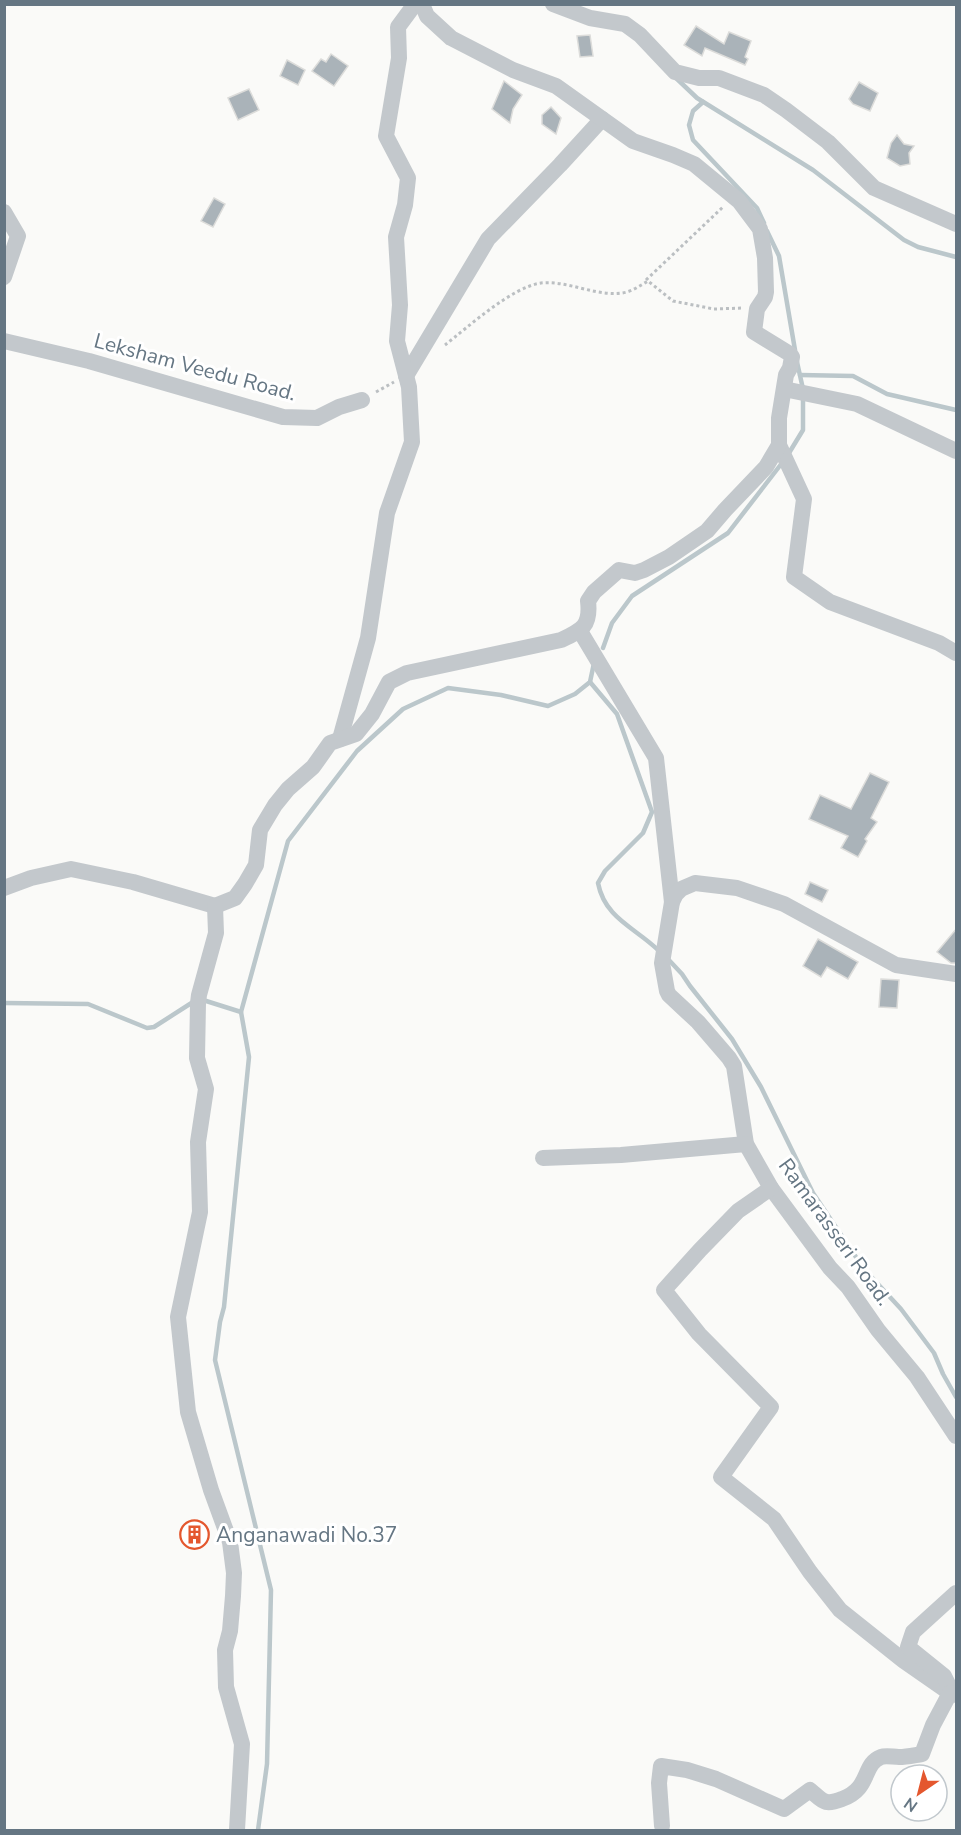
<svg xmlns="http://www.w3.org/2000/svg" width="961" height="1835" font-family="'Nunito Sans',sans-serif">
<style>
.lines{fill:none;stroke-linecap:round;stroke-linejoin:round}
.stream{stroke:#bbc7cb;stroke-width:4.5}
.building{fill:#aab3b9;stroke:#dcdcda;stroke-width:1.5}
.path{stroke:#bbbfc2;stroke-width:3;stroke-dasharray:3 3;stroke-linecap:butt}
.minor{stroke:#c3c8cc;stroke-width:16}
.labels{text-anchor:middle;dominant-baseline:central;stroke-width:6;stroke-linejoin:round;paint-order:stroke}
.street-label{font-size:21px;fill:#657683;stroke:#fff}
.poi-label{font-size:21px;fill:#657683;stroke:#fff;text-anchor:start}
</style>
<rect width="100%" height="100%" fill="#fafaf8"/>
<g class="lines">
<g class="stream">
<polyline points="676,78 697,98 813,170 904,240 918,247 956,257"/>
<polyline points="703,102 693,111 689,125 693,140 757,208 764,223"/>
<polyline points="767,231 779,256 795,350"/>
<polyline points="797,362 803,389"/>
<polyline points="800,375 853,376 887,394 956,410"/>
<polyline points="789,453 803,430 803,397"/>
<polyline points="603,648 612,623 632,596 728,533 782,463"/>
<path d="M590,682L617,714L652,812L643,833L605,871L598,883C605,919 636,928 659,951"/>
<polyline points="667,958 682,974 690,986 732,1039 761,1087 813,1193 864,1269 901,1309 934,1353 943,1374 956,1397"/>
<polyline points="203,1000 241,1012"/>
<polyline points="4,1003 88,1004 147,1028 154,1027 193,1002"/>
<polyline points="258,1830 267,1764 271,1590 215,1360 220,1322 224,1307 249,1057 241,1012 288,841 357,751 403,709 448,688 501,695 548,706 575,694 590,682 594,663"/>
</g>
</g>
<g class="building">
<polygon points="696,26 724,44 729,32 751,41 745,57 748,59 745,65 705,48 702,56 684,45"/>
<polygon points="590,35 593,56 580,57 577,36"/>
<polygon points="331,54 348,66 334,86 312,71 321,59 326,62"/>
<polygon points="287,60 305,70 298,85 280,76"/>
<polygon points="504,81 522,95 513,109 510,123 492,109"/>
<polygon points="859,82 878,93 870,111 853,104 849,99"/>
<polygon points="249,89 259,110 238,120 228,98"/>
<polygon points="551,107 561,118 556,134 542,124 542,115"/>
<polygon points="897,135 904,144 914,146 909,153 910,164 900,166 887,158 891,143"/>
<polygon points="214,198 225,204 213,227 201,221"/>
<polygon points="870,773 889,782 871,818 877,822 865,839 867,841 858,857 841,848 848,836 809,819 820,795 851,809"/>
<polygon points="810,882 828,890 822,902 805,894"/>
<polygon points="957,928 957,963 951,963 937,952"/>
<polygon points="818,939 858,962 848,979 827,967 821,977 803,966"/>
<polygon points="881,979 899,980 897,1008 879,1007"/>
</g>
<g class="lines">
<g class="path">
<polyline points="646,280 724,206"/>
<path d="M445,345C468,327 512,287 541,283C569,280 600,299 627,292C634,290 641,285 648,281L673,301L714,309L743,308"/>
<polyline points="376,392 394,382"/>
</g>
<g class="minor">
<polyline points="553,4 590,18 625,24 640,35 675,72 699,78 719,78 764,95 786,110 828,142 874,188 956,224"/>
<polyline points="4,212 18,236 4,277"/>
<polyline points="4,341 89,361 283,417 317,418 339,407 362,400"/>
<polyline points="406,376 488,239 560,165 602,119"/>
<polyline points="784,389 857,404 956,451"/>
<polyline points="779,445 804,499 794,577 830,602 939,643 956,653"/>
<polyline points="580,631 656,758 672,902"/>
<polyline points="340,739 368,638 387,513 412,442 409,387 397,341 400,305 396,237 405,205 408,178 386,136 399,58 398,27 415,4"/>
<polyline points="4,888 31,878 71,869 133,882 215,906"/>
<path d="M215,906L235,898L245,884L256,865L260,830L275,805L288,789L313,767L330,743L356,734L372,714L389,682L407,673L561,640C582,630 591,626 588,601L594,592L619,570L635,573L644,570L669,557L707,531L725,510L766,467L779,445V418L786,375L790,368L792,357L790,354L754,332L757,309L765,297L766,292L765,258L760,229L739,201L694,164L673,155L633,141L556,86L513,70L451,38L427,16L422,4"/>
<polyline points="215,906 216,933 199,995 198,1003 197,1058 206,1089 198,1142 200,1212 178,1317 188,1412 211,1490 230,1542 234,1573 233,1596 230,1631 225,1650 226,1687 242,1744 237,1830"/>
<polyline points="956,974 896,965 784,904 737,888 695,883 681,889 676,894 672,902 662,963 667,991 669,995 698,1022 729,1058 734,1066 746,1144 771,1188 830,1268 848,1287 878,1330 917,1377 956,1436"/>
<polyline points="543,1158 621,1155 746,1144"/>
<polyline points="771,1188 738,1211 700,1250 664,1290 699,1334 771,1407 721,1477 774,1519 810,1572 840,1610 904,1661 950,1693"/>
<polyline points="949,1686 944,1676 908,1647 913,1632 956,1593"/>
<path d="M662,1826L659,1783L661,1766L687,1770L716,1779L784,1809L810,1790C823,1801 824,1806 842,1799C871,1789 862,1764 881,1757C886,1755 893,1757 899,1757C907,1757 915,1755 922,1754L933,1725L950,1693L956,1695"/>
</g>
</g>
<defs>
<symbol id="building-ring" viewBox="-11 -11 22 22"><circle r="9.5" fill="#fff" stroke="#e4572e" stroke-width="1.5"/><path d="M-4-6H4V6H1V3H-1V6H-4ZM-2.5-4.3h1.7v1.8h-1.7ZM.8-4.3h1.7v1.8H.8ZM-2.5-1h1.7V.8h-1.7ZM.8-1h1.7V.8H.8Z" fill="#e4572e"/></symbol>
</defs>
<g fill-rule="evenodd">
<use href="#building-ring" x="178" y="1518" width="33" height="33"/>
</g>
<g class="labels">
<g class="street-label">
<text transform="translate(195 367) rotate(15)">Leksham Veedu Road.</text>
<text transform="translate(835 1232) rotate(54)">Ramarasseri Road.</text>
</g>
<g class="poi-label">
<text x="216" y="1535">Anganawadi No.37</text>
</g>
</g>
<rect width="961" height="1835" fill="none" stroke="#657683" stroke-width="12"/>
<g transform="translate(919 1793) rotate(215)"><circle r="28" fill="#ffffff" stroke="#c1c8cd" stroke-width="1.5"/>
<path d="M0-4.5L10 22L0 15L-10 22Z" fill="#e4572e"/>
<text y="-9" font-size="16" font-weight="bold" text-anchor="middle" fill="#657683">N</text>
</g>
</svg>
